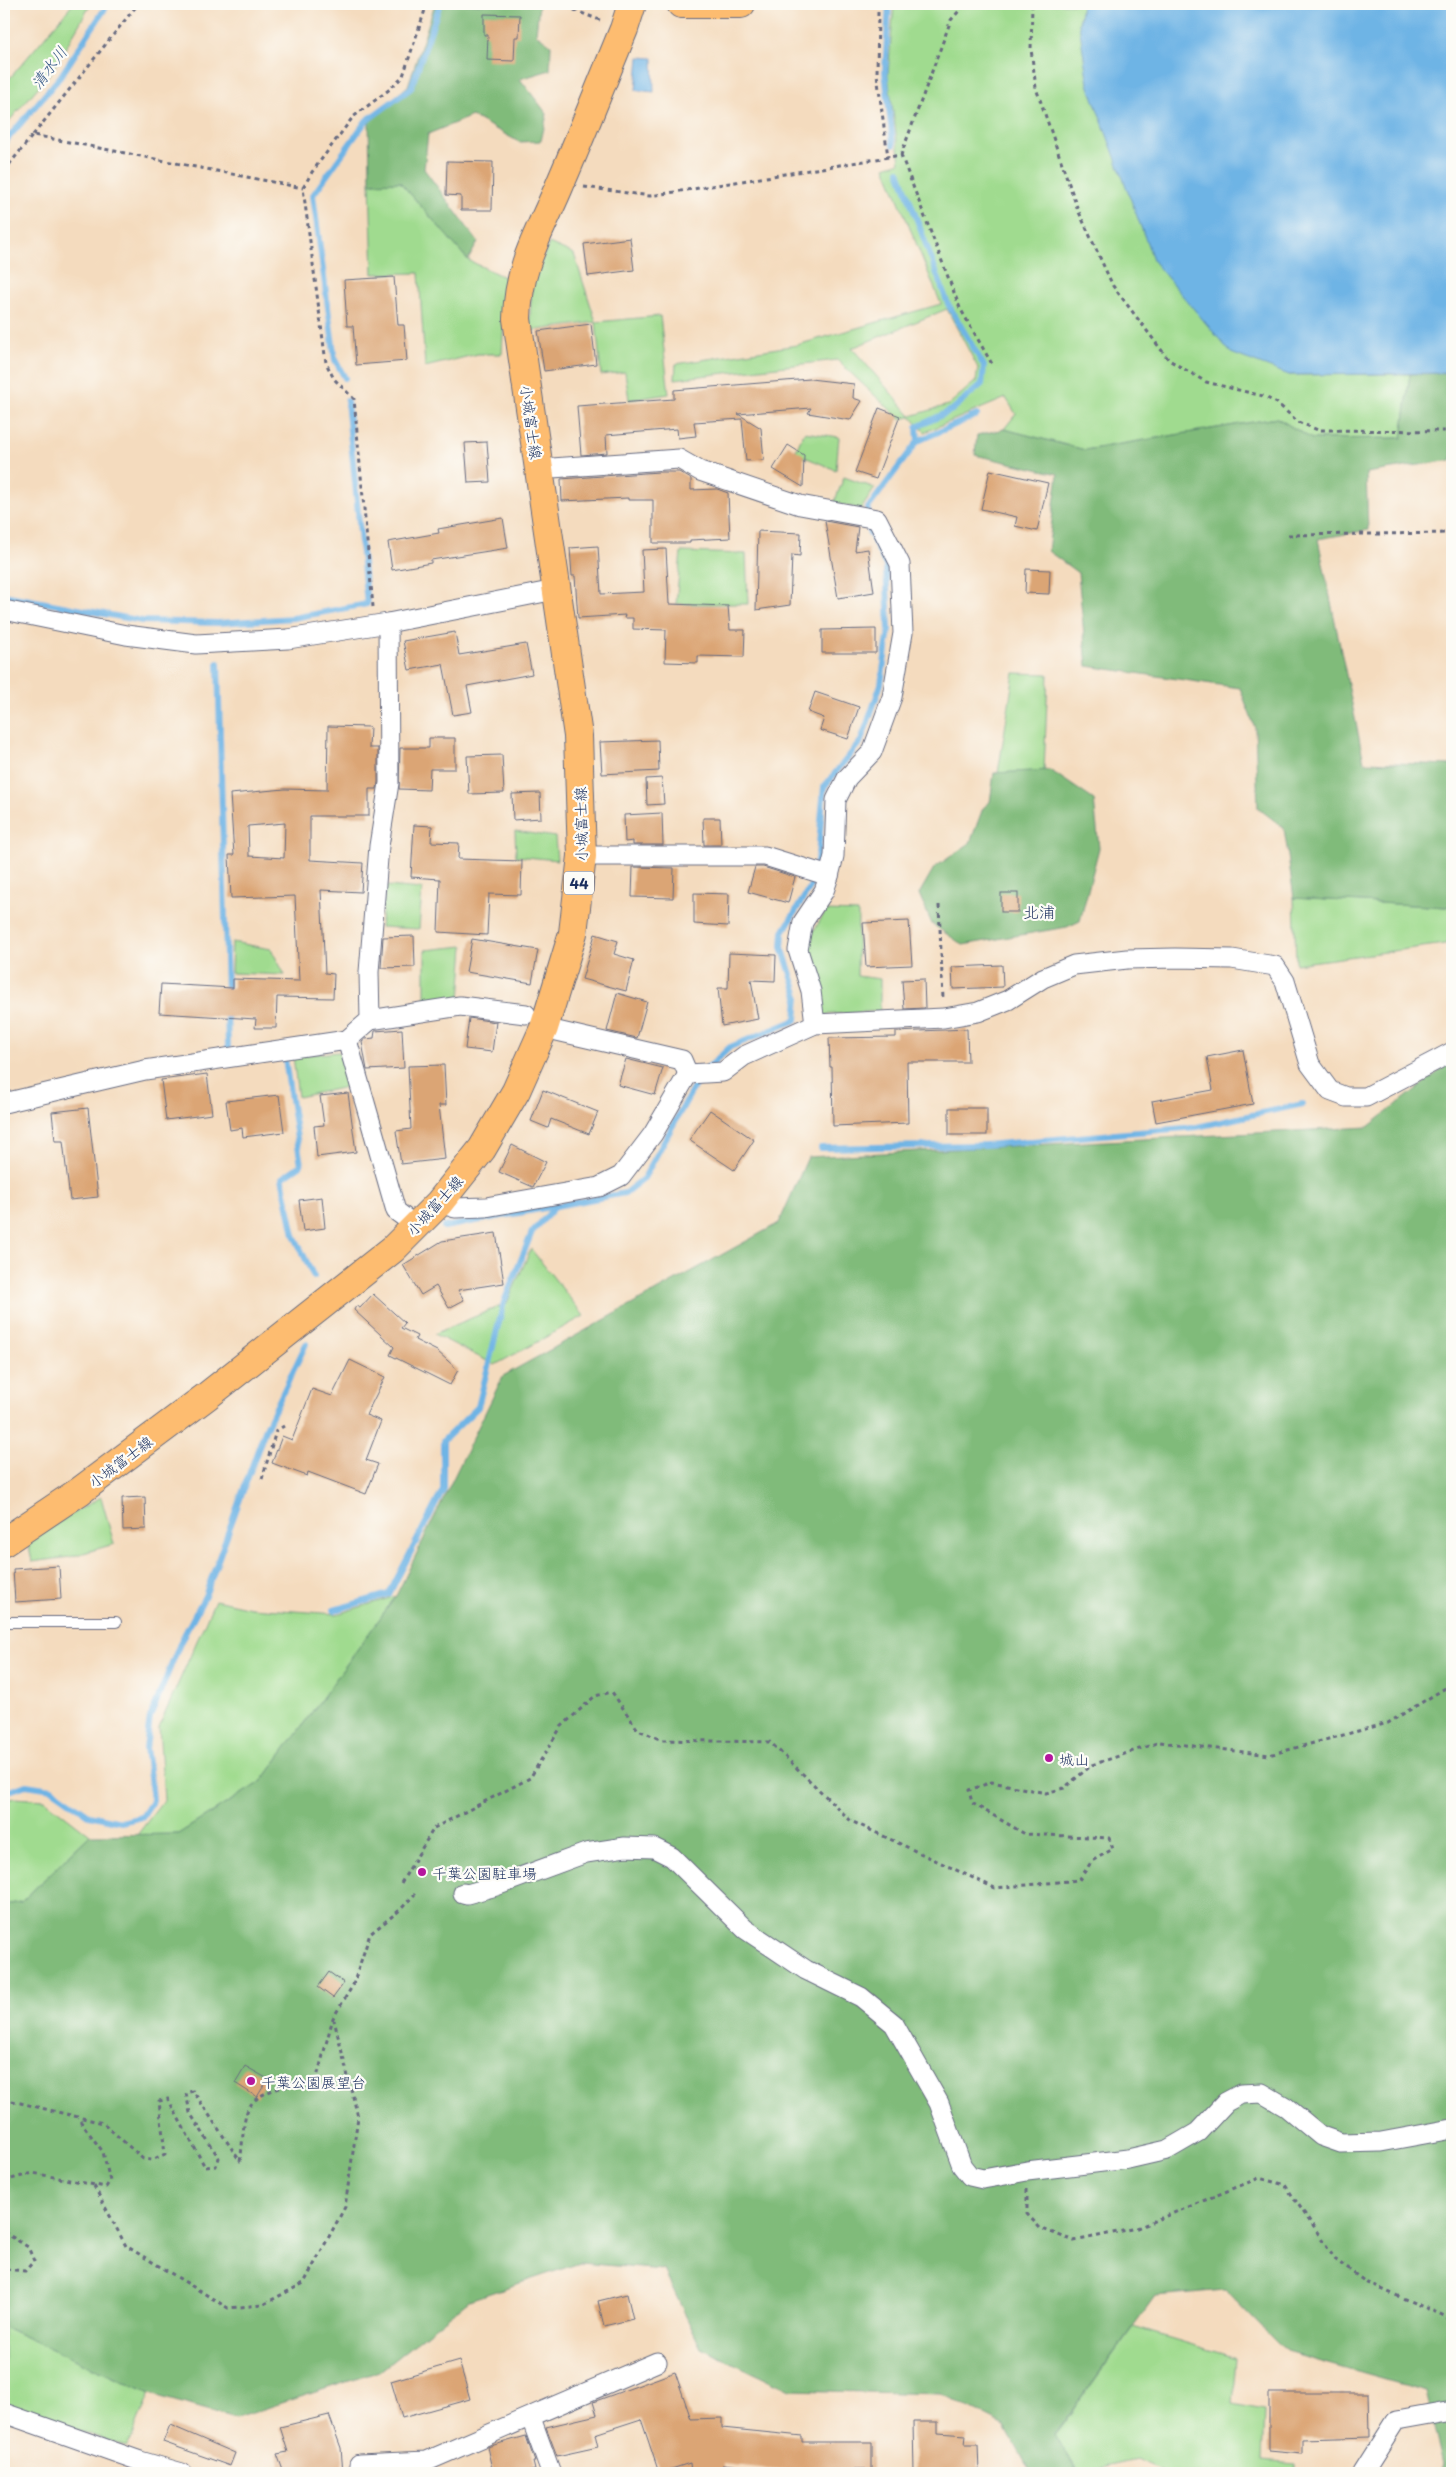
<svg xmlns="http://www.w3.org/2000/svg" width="1456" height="2477" font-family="'Playpen Sans','Klee One',sans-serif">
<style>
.green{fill:#a0db8f;stroke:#5e8576;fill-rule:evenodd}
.forest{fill:#80bb7a;stroke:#4e756c}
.water{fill:#6eb4e5;stroke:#4472a2}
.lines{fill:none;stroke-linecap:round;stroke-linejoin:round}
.stream{stroke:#6eb4e5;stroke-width:6}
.building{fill:#dba574;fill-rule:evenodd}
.service-casing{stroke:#676b80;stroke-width:12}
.minor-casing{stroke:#676b80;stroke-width:21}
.primary-casing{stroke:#676b80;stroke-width:30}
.motorway-casing{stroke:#676b80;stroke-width:30}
.path{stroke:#676b80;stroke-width:3;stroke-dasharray:4 4;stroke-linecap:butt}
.service{stroke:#fff;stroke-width:10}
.minor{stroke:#fff;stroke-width:19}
.primary{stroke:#fdbc70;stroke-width:28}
.motorway{stroke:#fdbc70;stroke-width:28}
.poi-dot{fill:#b5179e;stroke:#fdfcf7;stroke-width:2}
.labels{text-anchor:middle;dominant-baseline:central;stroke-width:4.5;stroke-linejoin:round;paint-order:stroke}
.shield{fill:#fdfcf7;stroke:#5f6c8c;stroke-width:1}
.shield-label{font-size:14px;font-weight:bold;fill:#1b2f5e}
.street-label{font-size:15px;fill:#1b2f5e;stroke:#fdfcf7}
.poi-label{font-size:15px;fill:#1b2f5e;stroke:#fdfcf7;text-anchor:start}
.water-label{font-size:16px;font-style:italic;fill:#345786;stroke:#fdfcf7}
.neighbourhood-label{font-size:16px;fill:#1b2f5e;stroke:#fdfcf7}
</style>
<rect width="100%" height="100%" fill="#fdfcf7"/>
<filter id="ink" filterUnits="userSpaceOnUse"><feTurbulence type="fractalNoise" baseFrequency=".02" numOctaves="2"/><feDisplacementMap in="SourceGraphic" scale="10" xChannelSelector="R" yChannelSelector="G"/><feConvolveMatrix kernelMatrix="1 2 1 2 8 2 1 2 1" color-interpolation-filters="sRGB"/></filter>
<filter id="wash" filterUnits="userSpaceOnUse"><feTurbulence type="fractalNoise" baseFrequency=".0096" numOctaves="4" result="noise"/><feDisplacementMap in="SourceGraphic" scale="20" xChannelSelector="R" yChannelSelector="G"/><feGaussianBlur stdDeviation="1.12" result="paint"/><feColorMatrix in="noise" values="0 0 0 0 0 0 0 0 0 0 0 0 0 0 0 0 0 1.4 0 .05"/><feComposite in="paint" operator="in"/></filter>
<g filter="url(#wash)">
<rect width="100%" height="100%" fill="#f4dbbe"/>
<g class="green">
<polygon points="73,4 91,4 52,71 4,127 4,85"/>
<path d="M894,4H1082L1079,24L1289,375L1410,374L1402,438L1312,439L1277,418L1085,450L1004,429L1016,414L1006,398L925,432L911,417L900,419L837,360L675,379L676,364L797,345L941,304L885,167L900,162L888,75ZM947,309L978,368L976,381L948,405L911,416L852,348Z"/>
<polygon points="400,182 468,260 506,278 502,354 478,354 425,367 419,273 373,274 370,183"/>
<polygon points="549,243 574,254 596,322 660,316 669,394 629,400 625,372 601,375 596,322 529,331 532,285"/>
<polygon points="804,432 839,437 836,470 795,453"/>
<polygon points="844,477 875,488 861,509 834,503"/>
<polygon points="681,552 746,554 748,604 676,604"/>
<polygon points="1014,673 1048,674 1044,771 998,773"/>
<polygon points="515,831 555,837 557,860 516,856"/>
<polygon points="386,886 422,889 419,929 380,927"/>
<polygon points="1294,898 1446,907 1452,905 1452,943 1296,964"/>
<polygon points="826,911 858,912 857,976 880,979 880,1011 820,1015 808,940"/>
<polygon points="232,942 271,949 285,975 231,973"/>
<polygon points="464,946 460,999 425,1002 425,950"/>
<polygon points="339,1052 351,1086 298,1097 293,1056"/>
<polygon points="531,1249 584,1316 495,1365 434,1334 507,1303"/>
<polygon points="101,1497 114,1544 70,1557 32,1562 28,1540"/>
<polygon points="396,1596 262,1781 178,1834 137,1835 164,1800 159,1727 215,1600 251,1608 337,1614"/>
<polygon points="14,1798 45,1800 90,1835 21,1902 4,1905 4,1801"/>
<polygon points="4,2327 150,2394 127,2447 4,2404"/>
<polygon points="1133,2327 1236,2358 1232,2403 1264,2409 1262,2461 1295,2464 1295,2473 1163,2473 1136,2460 1078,2473 1055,2435"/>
</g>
<g class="forest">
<polygon points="435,4 539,4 536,34 551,45 550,70 520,79 547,114 541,141 519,142 472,116 428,134 424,169 478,242 468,260 400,182 370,183 369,119 408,86"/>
<polygon points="1452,373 1452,460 1366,473 1368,530 1318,539 1364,762 1452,765 1452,905 1446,907 1294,898 1284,828 1258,808 1255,728 1240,688 1087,666 1078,573 1048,551 1058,474 975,455 977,435 1004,429 1085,450 1277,418 1312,439 1402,438 1410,374"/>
<polygon points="1050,770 1094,800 1099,848 1080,921 1067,927 963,945 932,924 919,894 934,868 970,843 983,808 990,802 994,773"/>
<polygon points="1452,1061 1452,2473 1440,2473 1443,2465 1425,2391 1286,2352 1225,2290 1155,2296 1055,2434 1077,2473 1031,2473 1005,2426 941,2394 790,2390 701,2348 664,2270 580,2263 469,2300 380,2371 236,2418 150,2394 4,2327 4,1905 21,1902 90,1835 178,1834 262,1781 396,1596 503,1376 779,1223 808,1157 1368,1127"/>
</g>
<g class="water">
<polygon points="1082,4 1452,4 1452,373 1289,375 1231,353 1154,262 1088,84 1079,24"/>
<polygon points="639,57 653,58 654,92 636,90"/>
</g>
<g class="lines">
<g class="stream">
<polyline points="889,4 885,72 893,145"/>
<polyline points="4,143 60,77 108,4"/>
<polyline points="899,171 948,304 984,366 982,384 952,410 917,427 918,441"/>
<polyline points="345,378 335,360 313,195 366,121 411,88 440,4"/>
<polyline points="4,595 142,621 218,623 293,618 367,604 347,401"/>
<polyline points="218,663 227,994"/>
<polyline points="227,1009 228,1047"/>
<polyline points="285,1059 301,1165 282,1178 294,1235 314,1277"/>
<polyline points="707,1069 730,1047 796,1020 798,996 782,947 783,932 812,884 818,855 824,787 861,741 881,684 889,630 886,566 869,531 868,508 918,441 977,415"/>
<polyline points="821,1148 985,1145 1197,1127 1303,1104"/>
<polyline points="444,1227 625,1193 644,1178 700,1076"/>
<polyline points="334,1610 389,1594 443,1490 443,1441 478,1407 504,1302 532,1232 557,1205"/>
<polyline points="4,1793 26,1785 52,1789 89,1815 121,1822 142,1817 153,1800 146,1748 150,1718 181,1641 205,1596 265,1430 306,1344"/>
</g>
</g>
<g id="blocks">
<g class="building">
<polygon points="484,14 520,15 519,37 515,37 514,61 487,60 488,35 484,35"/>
<polygon points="447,161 493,162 492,210 461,210 461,196 446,195"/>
<polygon points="630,238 634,270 588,276 584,244"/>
<polygon points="394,277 398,325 404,325 407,361 356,365 353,326 347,326 344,280"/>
<polygon points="591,324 596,364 544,371 538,331"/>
<polygon points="810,379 854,384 853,398 862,401 850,420 808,413 811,408 738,414 761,428 764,460 746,461 742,419 694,422 696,436 678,438 677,429 606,435 607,453 581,455 577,406 674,399 674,390"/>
<polygon points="879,408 900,416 876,479 855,472"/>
<polygon points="487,442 490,482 468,483 465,443"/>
<polygon points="788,445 804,455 803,487 773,469"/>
<polygon points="990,470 1048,483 1037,531 1015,526 1017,517 981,509"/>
<polygon points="659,472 679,472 691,479 691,490 717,489 728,493 730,538 690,540 690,543 653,543 653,500 628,500 628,498 562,501 561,479"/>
<polygon points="503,518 508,548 431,560 431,563 392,570 388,542 439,533 438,529"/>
<polygon points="825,521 858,527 855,551 868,549 874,592 838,598"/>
<polygon points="758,531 801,533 800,556 792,555 790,605 756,610"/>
<polygon points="598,546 601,594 644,592 642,550 666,549 669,604 728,606 730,630 745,630 744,657 698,656 698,663 665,662 666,630 633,629 633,618 624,618 625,615 578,618 575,576 572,576 570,548"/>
<polygon points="1026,569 1050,570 1049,594 1025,593"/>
<polygon points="876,629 876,653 822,653 822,630"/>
<polygon points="455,632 459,655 526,644 532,674 467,686 472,712 453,715 443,664 409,670 403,641"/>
<polygon points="815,692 859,707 848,739 820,730 824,718 808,712"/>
<path d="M328,726L370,727L369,748H378V782L377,789H369V816H310V860L363,863L361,892L321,890L325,973L334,974L333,998L277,997L276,1028H255L256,1019L159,1013L161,984L233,988V979L299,981L295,896L231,898L229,855H234L230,794L285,789L327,790ZM285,823L284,858L249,856L248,826Z"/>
<polygon points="429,738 455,738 455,769 430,769 429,790 399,789 400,748 429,748"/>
<polygon points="658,740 659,771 602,774 600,742"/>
<polygon points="502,755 504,793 469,794 467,756"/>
<polygon points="662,778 664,804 647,805 646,779"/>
<polygon points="540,793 541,818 513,820 512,794"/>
<polygon points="662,813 663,845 633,845 633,841 625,842 624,815"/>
<polygon points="703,818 720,818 721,845 704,845"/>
<polygon points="414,825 432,826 431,842 459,843 458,859 522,861 521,895 489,894 487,935 438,932 440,879 411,877"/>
<polygon points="633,867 674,868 673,898 632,897"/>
<polygon points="755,867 763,867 795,877 788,903 748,892"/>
<polygon points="694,893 729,894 728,926 694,924"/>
<rect x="1001" y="893" width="17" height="19"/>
<polygon points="909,921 912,965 866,967 863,923"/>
<polygon points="595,934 618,941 614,954 634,960 626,991 582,979"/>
<polygon points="414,936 415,967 381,968 383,937"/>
<polygon points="472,939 538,950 532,983 466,972"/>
<polygon points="729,953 776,955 775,981 751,980 758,1019 722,1026 718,988 728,988"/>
<polygon points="1002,965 1003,987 953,989 952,967"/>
<polygon points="924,979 925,1008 904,1009 902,980"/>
<polygon points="617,993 647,1002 637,1038 607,1031"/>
<polygon points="469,1018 496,1022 492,1052 465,1049"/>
<polygon points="402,1029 404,1068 367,1070 362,1042 366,1039 374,1038 375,1031"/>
<polygon points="967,1029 968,1062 907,1062 908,1123 833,1126 832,1067 830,1067 829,1038 896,1037 896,1032"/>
<polygon points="1243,1050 1253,1104 1156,1122 1152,1101 1213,1090 1207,1057"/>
<polygon points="626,1059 663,1068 655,1095 618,1085"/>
<polygon points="444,1065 446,1105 439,1105 445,1159 401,1164 396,1131 411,1129 408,1066"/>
<polygon points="207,1074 212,1114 166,1120 161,1080"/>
<polygon points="543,1090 598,1112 589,1134 551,1119 548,1128 531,1121"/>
<polygon points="348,1093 356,1152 317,1157 314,1126 324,1125 320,1096"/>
<polygon points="279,1095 284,1132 243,1137 242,1128 230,1130 226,1101"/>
<polygon points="88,1108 98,1197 70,1200 63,1141 55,1141 52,1112"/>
<rect x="949" y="1108" width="38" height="27"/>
<polygon points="710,1110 754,1140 734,1170 689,1140"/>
<polygon points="512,1145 546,1162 533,1187 499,1172"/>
<polygon points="322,1197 325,1228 303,1231 299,1200"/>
<polygon points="496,1233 504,1283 458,1290 464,1300 449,1308 436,1286 421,1295 403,1265 442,1241"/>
<polygon points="373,1294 405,1323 401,1328 417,1336 415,1340 437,1351 458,1370 450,1385 390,1355 394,1347 354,1310 356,1306 360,1308"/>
<polygon points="350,1360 385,1377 366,1415 381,1421 366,1460 378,1464 366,1494 308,1472 307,1476 272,1463 282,1436 292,1440 312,1389 332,1396"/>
<polygon points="145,1497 146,1529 123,1530 122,1498"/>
<polygon points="59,1566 61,1599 15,1602 13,1569"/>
<polygon points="329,1972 344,1983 333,1998 318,1987"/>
<polygon points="245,2066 268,2079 257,2097 235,2083"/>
<polygon points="627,2294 633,2319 604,2326 598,2301"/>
<polygon points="459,2361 470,2399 402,2418 391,2381"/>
<polygon points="675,2372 691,2419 722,2418 722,2428 802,2436 802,2442 872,2442 872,2470 805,2470 805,2473 723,2464 723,2473 691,2473 690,2463 659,2473 641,2419 595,2434 598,2447 557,2456 546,2427 597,2415 593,2402"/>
<polygon points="1269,2393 1369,2393 1370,2437 1302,2439 1302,2454 1269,2451"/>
<polygon points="329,2415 341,2448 343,2473 284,2473 277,2454 288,2452 280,2427"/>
<polygon points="913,2422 938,2422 938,2433 966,2435 965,2445 978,2445 979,2473 914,2473"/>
<polygon points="170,2425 235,2453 230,2466 163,2442"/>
<polygon points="526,2436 535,2462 533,2462 535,2470 523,2473 493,2473 487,2447"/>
</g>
</g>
</g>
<g filter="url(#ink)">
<use href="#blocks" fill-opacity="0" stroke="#676b80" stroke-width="1"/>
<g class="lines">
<defs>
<polyline id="service" points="4,1622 116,1622"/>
<g id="minor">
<polyline points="538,469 679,459 700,471 800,505 877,519 900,564 903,633 892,697 872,752 847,778 836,800 834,856 829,876 824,891 803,922 798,950 811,991 815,1024"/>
<polyline points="4,610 126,635 196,644 288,639 388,623 555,590"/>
<polyline points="582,856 765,856 829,876"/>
<polyline points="370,1020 460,1006 526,1014"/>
<polyline points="544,1028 682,1060 688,1074"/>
<polyline points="347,1040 396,1211 416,1226"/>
<polyline points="688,1074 723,1072 744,1056 815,1024 944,1018 978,1012 1008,1000 1043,978 1074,965 1127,959 1175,958 1232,959 1275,966 1285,981 1310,1064 1330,1091 1346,1097 1366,1097 1452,1052"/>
<polyline points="4,1103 145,1070 347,1040 370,1020 369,972 379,846 389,783 388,623"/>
<polyline points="439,1203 455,1208 486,1207 599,1187 621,1176 653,1134 688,1074"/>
<polyline points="463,1893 467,1894 496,1886 586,1853 625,1847 654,1848 672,1857 745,1929 806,1970 861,1997 894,2024 939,2103 962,2166 970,2176 983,2179 1027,2171 1128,2159 1167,2150 1198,2132 1226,2102 1241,2094 1262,2093 1286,2107 1321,2136 1341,2143 1381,2142 1452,2129"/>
<polyline points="4,2413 140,2461 182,2473"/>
<polyline points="531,2418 551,2473"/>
<polyline points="359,2473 359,2464 427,2461 657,2362"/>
<polyline points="1363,2473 1396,2421 1452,2411"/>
</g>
<path id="primary" d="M4,1542L80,1491L207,1396L393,1249L439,1203L482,1149L516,1091L544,1028L573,933L582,856L578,736L517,319C518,263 541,231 561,182C583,131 603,80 624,29L632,4"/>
<polyline id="motorway" points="681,4 741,4"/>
</defs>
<use href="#service" class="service-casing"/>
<use href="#minor" class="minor-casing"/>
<use href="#primary" class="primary-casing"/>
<use href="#motorway" class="motorway-casing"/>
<g class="path">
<polyline points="559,4 602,21"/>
<polyline points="1032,4 1031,49 1036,88 1078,210 1113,286 1169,360 1206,382 1263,396 1277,403 1298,422 1318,430 1452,431"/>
<polyline points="878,12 877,74 888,157"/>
<polyline points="33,135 138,4"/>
<polyline points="901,155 960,308 992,364"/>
<polyline points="4,171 33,135 303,188"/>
<polyline points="584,187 650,196 901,155 951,20 965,4"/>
<polyline points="1288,535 1452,533"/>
<polyline points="373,607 354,399 334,379 326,363 303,188 312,172 353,117 390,89 403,76 427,4"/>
<polyline points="939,905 943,999"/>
<polyline points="262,1479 276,1431 284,1426"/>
<polyline points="401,1883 434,1828 530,1778 561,1727 595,1696 612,1692 638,1730 662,1740 770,1742 851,1821 995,1888 1079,1880 1092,1861 1113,1849 1109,1838 1025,1834 972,1803 969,1790 992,1782 1046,1793 1064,1788 1092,1765 1160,1742 1269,1755 1388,1723 1452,1684"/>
<path d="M4,2099L103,2123L143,2159L152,2160L165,2154L159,2101L168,2099L205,2167L216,2166L219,2158L190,2113L186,2093L193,2091L240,2161C243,2146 242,2130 246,2115C253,2087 294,2086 316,2081L333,2018L353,1985L370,1934L400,1910L415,1894"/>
<polyline points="4,2181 33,2173 106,2187 110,2181 103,2152 78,2118"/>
<polyline points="94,2186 126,2246 228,2308 262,2305 304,2283 345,2207 358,2117 334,2020"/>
<polyline points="1027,2189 1027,2214 1040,2228 1074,2241 1137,2228 1259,2178 1285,2185 1337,2261 1367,2283 1447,2317 1452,2326"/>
<polyline points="4,2232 28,2247 34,2261 25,2271 4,2269"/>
</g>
<use href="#service" class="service"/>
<use href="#minor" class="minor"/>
<use href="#primary" class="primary"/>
<use href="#motorway" class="motorway"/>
</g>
</g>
<g class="poi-dot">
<circle cx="1049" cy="1758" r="5"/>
<circle cx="422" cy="1872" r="5"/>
<circle cx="251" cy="2081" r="5"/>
</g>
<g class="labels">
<rect class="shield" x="564" y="871.5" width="30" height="23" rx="4"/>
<g class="shield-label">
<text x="579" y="883">44</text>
</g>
<g class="street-label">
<text transform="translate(532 422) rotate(82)">小城富士線</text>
<text transform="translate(580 824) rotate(-91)">小城富士線</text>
<text transform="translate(434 1205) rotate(-48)">小城富士線</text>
<text transform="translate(120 1461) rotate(-37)">小城富士線</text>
</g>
<g class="poi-label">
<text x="1059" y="1758">城山</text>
<text x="432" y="1872">千葉公園駐車場</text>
<text x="261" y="2081">千葉公園展望台</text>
</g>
<g class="water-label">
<text transform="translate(48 67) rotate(-53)">清水川</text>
</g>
<g class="neighbourhood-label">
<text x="1039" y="911">北浦</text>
</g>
</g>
<rect width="1456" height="2477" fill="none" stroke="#fdfcf7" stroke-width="20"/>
</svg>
